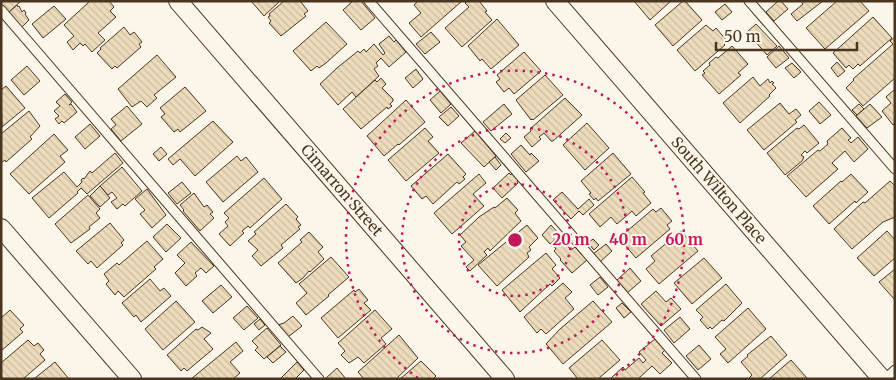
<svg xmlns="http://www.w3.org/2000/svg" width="896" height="380" font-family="Merriweather,serif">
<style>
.building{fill:url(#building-back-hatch);stroke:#4a3520}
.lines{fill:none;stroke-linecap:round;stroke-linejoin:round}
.lane-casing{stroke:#4a3520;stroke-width:11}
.street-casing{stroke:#4a3520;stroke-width:20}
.lane{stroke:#fbf6e9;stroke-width:9}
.street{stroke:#fbf6e9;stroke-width:18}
.ring{fill:none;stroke:#c2185b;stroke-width:2.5;stroke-dasharray:2.5 5}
.labels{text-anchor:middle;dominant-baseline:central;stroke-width:4;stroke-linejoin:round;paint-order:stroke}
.street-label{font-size:15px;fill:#4a3520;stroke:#fbf6e9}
.centre{fill:#c2185b;stroke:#fbf6e9;stroke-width:2.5}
.ring-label{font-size:15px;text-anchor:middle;font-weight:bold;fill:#c2185b;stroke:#fbf6e9;stroke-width:4;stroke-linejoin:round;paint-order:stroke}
</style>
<defs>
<pattern id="building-back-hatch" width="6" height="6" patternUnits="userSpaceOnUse" patternTransform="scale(1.25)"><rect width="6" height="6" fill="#ecdcbc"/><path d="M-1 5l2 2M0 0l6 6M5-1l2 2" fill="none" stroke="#ccbda1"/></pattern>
</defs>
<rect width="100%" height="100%" fill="#fbf6e9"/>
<g class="building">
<polygon points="1,1 21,1 8,13 1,6"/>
<polygon points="90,1 109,1 114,7 110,11 116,17 98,33 105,40 92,52 85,44 83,46 80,43 73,50 67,42 74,36 64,25"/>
<polygon points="251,1 280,1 264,16"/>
<polygon points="284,1 300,1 308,11 304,14 306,16 281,36 269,23 271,21 268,17 270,16 269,14"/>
<polygon points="353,1 361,1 375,18 361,30 343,10"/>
<polygon points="418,1 462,1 421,37 409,23 421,13 414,5"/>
<polygon points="467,1 479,1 487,11 485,12 492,20 462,47 445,28 469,7 465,3"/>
<polygon points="634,1 671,1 650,20"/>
<polygon points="683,1 685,1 702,20 673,46 655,25"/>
<polygon points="778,1 781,1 788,9 774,21 766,12"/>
<polygon points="801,1 823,1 797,21 791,14 803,4"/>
<polygon points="837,1 860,1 869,11 825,49 806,28"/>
<polygon points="725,4 732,12 722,20 715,12"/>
<polygon points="17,5 18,7 19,6 22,12 24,10 26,13 25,14 29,20 21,28 8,13"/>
<polygon points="54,6 66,19 43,38 32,24"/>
<polygon points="873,17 892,38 860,66 858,64 853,69 849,65 846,68 833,53"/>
<polygon points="497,19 519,45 491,69 482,59 480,61 468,46"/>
<polygon points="326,22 347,44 326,63 319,68 317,66 311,71 293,51"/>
<polygon points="756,24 777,46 767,55 747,32"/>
<polygon points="706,25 713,31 716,28 727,41 724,44 725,45 695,71 677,50"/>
<polygon points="124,27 130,35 134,32 142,42 139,44 141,47 117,68 115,66 112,69 97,53 101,49 100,48"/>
<polygon points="431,32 440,42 425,54 416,44"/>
<polygon points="389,36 394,42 396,40 406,52 389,67 381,58 376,63 378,66 374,69 379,76 356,97 352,92 338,105 320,84 337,68 358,51 360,53 364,49 366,52 374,44 383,55 385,53 379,44"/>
<polygon points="895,37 895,78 863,106 846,88 854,80 853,79 893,44 890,41"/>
<polygon points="732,46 748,64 738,73 741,75 719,94 702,75 705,73 703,71 710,65 709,63 716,57 718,58"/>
<polygon points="779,46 789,58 776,68 767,57"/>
<polygon points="524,52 541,71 514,94 509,88 504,92 496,82 500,79 497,75"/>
<polygon points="157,55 176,77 154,95 157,98 147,107 141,101 132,107 118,89"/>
<polygon points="837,62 845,71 838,77 831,68"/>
<polygon points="792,63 801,72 794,78 785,68"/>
<polygon points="27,66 40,81 24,95 11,80"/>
<polygon points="416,69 423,79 413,88 405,78"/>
<polygon points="545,75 563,95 533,120 532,119 531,120 516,100"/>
<polygon points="753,77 760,86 768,79 770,83 772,81 774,83 772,84 776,88 769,95 770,96 740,123 723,103"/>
<polygon points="381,78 386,84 382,88 393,99 393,101 390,104 392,106 388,109 387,107 361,129 343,109 375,80 377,82"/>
<polygon points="6,86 25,108 2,127 1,90"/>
<polygon points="185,87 206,111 180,132 178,129 174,132 161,117 165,114 160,108"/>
<polygon points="895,89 895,123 893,125 882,111 891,103 886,97"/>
<polygon points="440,91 451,104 441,113 430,100"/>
<polygon points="65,94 72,102 69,105 71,104 77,112 64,123 62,121 59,124 55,119 59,116 54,111 60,106 56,102"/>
<polygon points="565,98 582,115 553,141 551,141 544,133 539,137 541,139 532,147 524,137 531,131 530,129"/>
<polygon points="406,100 425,122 399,145 398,144 384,156 367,136"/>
<polygon points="819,102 831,115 820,124 809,111"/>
<polygon points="780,103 789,114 796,109 801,115 795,120 797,122 764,150 747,130"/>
<polygon points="504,104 512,114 491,131 483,122"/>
<polygon points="859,104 864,109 857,115 852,110"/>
<polygon points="870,104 882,117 867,128 856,116"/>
<polygon points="127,106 142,124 121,141 111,129 116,125 111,119"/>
<polygon points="451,107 459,116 448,126 439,117"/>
<polygon points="29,111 40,126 30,137 32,139 6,162 5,160 1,163 1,134"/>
<polygon points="213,121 233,142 195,176 180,159 173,165 168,159"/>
<polygon points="587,123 609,148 585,170 563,145"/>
<polygon points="90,124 100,136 85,149 75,137"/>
<polygon points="804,125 819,143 807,153 805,151 801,155 804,157 802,161 785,175 767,153 797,128 799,129"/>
<polygon points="425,128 433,137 428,141 439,153 406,181 388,160"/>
<polygon points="842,128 851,138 848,140 851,143 858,137 868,149 854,162 845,151 832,163 838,169 806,197 787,176 818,150 820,151 828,144 827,141"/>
<polygon points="475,131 496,156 484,167 461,143"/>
<polygon points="506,133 511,138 505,143 500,139"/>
<polygon points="54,134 68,150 60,156 65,162 29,194 10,174"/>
<polygon points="521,145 530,155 531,153 539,161 526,172 511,154"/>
<polygon points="161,147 167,154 159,161 153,154"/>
<polygon points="115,153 123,163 87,194 81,188 77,192 78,193 49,218 32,198 64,172 77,187 82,182 81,180 83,178 84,179 90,171 92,173"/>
<polygon points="613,153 631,174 598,201 596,198 594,200 589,194 591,193 581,181"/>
<polygon points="448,154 466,174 463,177 465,179 459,184 457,182 433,204 426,196 422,199 411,186"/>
<polygon points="237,156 241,161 246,157 258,172 223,202 206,182"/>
<polygon points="495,157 501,165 496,170 489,162"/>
<polygon points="122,167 142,191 125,206 123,204 117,209 111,202 117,198 112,192 108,195 100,186"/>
<polygon points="509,173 511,175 512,173 518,180 517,181 518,183 502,198 493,188"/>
<polygon points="479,174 486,183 473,194 484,206 452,234 434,213"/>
<polygon points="851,174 868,192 856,203 855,201 829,224 813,206 841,181 842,182"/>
<polygon points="632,177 645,192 643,193 651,203 636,216 632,211 617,224 611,217 600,227 589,214"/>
<polygon points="264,178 282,199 250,228 248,226 242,231 244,233 230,246 219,234 228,226 225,222 229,218 224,213"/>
<polygon points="890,181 895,186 895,217 883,222 852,249 834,229 863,202 865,203"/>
<polygon points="182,182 191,193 177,204 168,193"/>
<polygon points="100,186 110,198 100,207 90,196"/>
<polygon points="147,189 166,215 152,228 140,214 145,210 135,199"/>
<polygon points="562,192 578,209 589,199 594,205 583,215 579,211 571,219 553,200"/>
<polygon points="194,193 204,207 207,205 213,212 210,214 214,218 200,231 183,211 184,210 180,205"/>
<polygon points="88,195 100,209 96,213 100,218 89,227 90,229 71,243 55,224"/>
<polygon points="507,198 518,210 515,213 521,221 490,251 488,248 484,252 487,255 470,271 466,267 474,260 461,246 466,242 460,235 479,217 494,207 495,208"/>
<polygon points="286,204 298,217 296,219 301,225 298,227 300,229 281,245 283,248 261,266 252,256 258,250 248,241 256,234 254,232"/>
<polygon points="661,208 672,221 667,225 670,229 636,258 619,238 653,209 656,212"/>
<polygon points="110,223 124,240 121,243 123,245 97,268 91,261 88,264 76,251"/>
<polygon points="167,224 181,238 166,252 153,237"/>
<polygon points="527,225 538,238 529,247 531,250 527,253 529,257 497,286 478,265"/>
<polygon points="551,225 560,235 550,244 542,235"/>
<polygon points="681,231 698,251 659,284 646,269 655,261 651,256"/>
<polygon points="887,231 895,240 895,258 874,276 857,258"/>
<polygon points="309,232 323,247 318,252 324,259 310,272 309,271 303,278 296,283 278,263 302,242 300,240"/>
<polygon points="564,235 567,239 564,242 571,250 575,247 587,260 572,273 560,260 561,259 554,251 556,249 553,245"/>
<polygon points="593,239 599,245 594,250 588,243"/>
<polygon points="147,241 163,259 154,267 156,269 124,297 118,291 115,295 106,284 109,281 104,274 117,263 119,265"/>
<polygon points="191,242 214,266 206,273 201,268 195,273 197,276 186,286 175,273 185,263 177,255"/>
<polygon points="606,244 612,251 600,262 593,254"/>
<polygon points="546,253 556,265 552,269 560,278 552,286 550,284 520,312 502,290"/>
<polygon points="331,257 349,277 328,295 329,296 306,315 296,303 307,293 299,284"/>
<polygon points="704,258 722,278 692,304 674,283"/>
<polygon points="630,268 641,281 627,293 616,281"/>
<polygon points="895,269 895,300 879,282"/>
<polygon points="600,277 608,287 598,295 590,285"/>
<polygon points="150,279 160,291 164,288 171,296 141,322 136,315 134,317 122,303"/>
<polygon points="563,283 572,292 565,298 574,309 546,334 541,329 537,333 524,317"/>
<polygon points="726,284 742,303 724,321 722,320 712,329 710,327 708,329 700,320 703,317 696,310"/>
<polygon points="221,285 232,297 213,313 202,301"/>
<polygon points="359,289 368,300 364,303 371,310 338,338 321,318 354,290 355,292"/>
<polygon points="656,291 666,302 671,298 681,309 661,326 641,304"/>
<polygon points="176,301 195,322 163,350 145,329"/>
<polygon points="593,301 612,322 563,364 546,344 560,329"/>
<polygon points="622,303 631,312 624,318 616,308"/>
<polygon points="247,306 258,318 244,330 233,318"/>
<polygon points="748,308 766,329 728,363 720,354 726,349 715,337"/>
<polygon points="10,310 24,325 20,329 23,332 1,351 1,318"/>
<polygon points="375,310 392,329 381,338 386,344 364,363 358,357 349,363 341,355 345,351 338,343"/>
<polygon points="293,316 302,326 288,337 278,325 284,323"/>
<polygon points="680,317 690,329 674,343 664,330"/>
<polygon points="260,319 265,325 259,330 254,324"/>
<polygon points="202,327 211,333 204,339 213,349 187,371 184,368 181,371 167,355 196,329 198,330"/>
<polygon points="267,328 281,345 264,359 255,350 258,347 252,341"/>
<polygon points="399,335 418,358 396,379 364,379 358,372"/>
<polygon points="771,336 787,355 760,379 748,379 752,375 741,362 748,356 747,355"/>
<polygon points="655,339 665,350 662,353 672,363 660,374 652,366 638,379 610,379 623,367 625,370 639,358 643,363 646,360 639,352"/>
<polygon points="28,340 34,346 38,343 44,350 40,354 45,360 23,379 1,379 1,363"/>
<polygon points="602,340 620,360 598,379 578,379 569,368"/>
<polygon points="236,342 243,351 230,362 240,373 233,379 191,379"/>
<polygon points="699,345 711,359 698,370 686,356"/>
<polygon points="280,346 286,352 273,363 267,357"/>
<polygon points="791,360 807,378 805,379 769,379"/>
<polygon points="421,361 436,376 433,379 400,379"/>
<polygon points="55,362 69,379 35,379 35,378"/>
<polygon points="297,362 304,370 295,379 280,379"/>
<polygon points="337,368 346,379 325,379"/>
</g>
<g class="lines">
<defs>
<g id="lane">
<polyline points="369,1 696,379"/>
<polyline points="749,1 895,169"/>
<polyline points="1,10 319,379"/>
<polyline points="885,379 895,370"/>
</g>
<g id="street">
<polyline points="178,1 505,379"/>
<polyline points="555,1 882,379"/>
<polyline points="1,228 132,379"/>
</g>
</defs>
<use href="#lane" class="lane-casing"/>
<use href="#street" class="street-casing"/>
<use href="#lane" class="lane"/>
<use href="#street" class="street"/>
</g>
<g class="ring">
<circle cx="515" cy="240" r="56"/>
<circle cx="515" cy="240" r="113"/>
<path d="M418 378A169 169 0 1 1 612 378"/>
</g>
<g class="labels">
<g class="street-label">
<text transform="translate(342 190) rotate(49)">Cimarron Street</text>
<text transform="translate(719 190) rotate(49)">South Wilton Place</text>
</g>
</g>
<circle cx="515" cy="240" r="8" class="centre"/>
<g class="ring-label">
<text x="571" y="245">20 m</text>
<text x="628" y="245">40 m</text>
<text x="684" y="245">60 m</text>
</g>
<rect width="896" height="380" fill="none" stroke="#4a3520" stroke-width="5"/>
<path d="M716 42v8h141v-8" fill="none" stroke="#4a3520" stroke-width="2.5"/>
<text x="724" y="42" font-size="15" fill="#4a3520" stroke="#fbf6e9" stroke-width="4" paint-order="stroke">50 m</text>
</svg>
